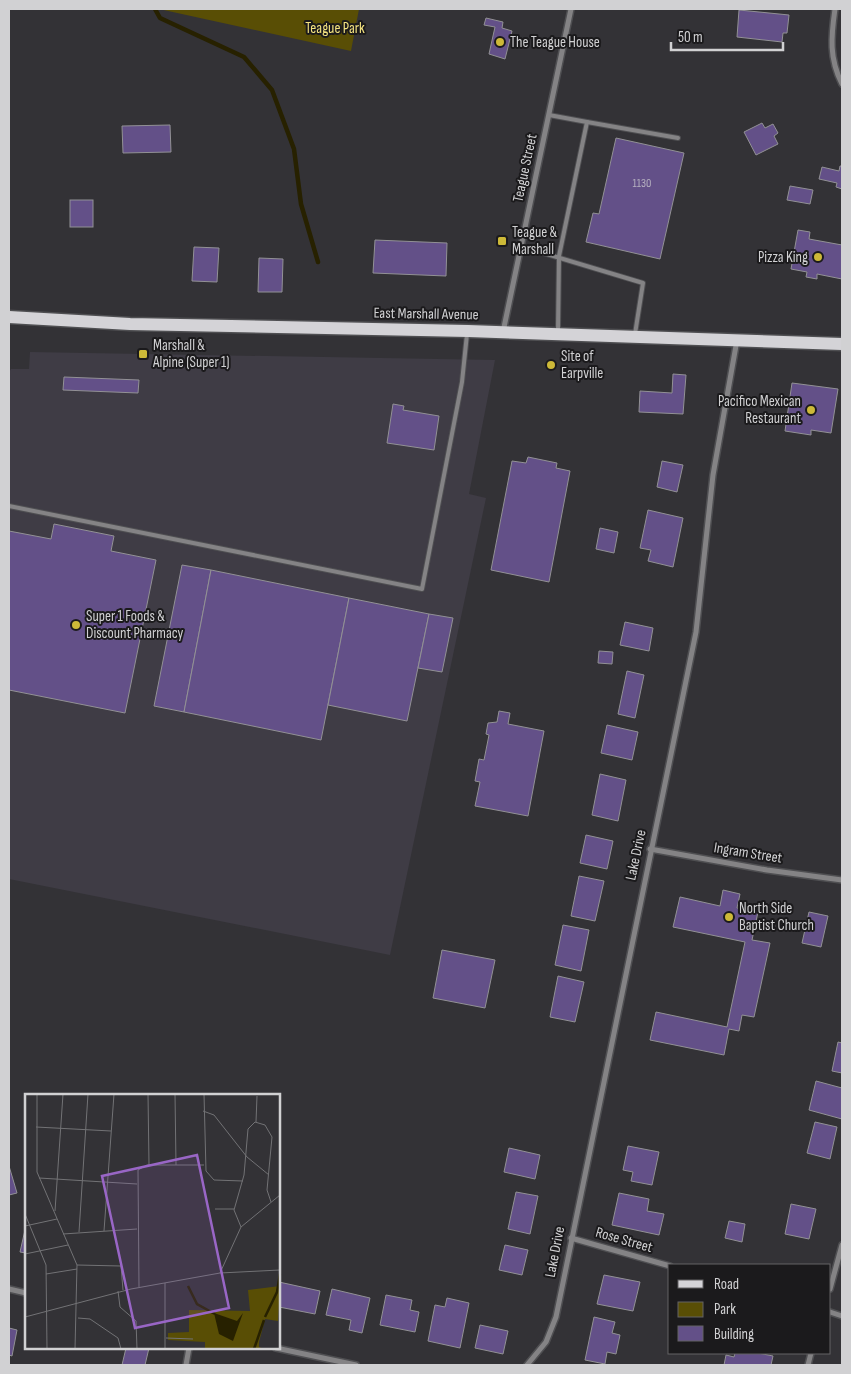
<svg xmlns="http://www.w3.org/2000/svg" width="851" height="1374" font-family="'Sofia Sans Condensed',sans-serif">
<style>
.built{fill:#3f3c45}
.green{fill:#594e05}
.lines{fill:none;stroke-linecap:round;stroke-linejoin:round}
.stream{stroke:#272100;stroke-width:4.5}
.building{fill:#635088;stroke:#929195}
.lane-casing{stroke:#4f4f52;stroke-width:6}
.street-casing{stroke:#4f4f52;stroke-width:8}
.primary-casing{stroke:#4f4f52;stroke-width:15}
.lane{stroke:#848385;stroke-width:4}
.street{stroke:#848385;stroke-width:5}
.primary{stroke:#d4d3d7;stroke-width:12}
.poi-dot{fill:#cdb938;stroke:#1b1a1c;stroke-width:2}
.labels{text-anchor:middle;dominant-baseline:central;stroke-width:4;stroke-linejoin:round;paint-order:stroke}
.number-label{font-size:12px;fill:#b6b1c0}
.park-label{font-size:15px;fill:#f4e380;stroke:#1b1a1c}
.poi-label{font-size:15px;fill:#d1d1d3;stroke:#1b1a1c;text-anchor:start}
.street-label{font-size:15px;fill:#d1d1d3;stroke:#1b1a1c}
.inset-river{fill:none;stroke:#272100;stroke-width:2.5}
.inset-road{fill:none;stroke:#727275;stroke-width:1}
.view{fill:#9966c6;fill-opacity:0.15;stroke:#9966c6;stroke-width:2.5}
.inset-edge{fill:none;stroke:#d1d1d3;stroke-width:2.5}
</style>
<rect width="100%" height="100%" fill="#333236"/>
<polygon class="built" points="30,352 495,360 469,494 486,498 390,955 9,879 9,372 11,369 29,369"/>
<polygon class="green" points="159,9 359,9 351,51"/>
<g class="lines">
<polyline class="stream" points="155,9 160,18 244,57 272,90 294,149 301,204 318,262"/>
</g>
<g class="building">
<polygon points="739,10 789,15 787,33 783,33 782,42 737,37"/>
<polygon points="486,18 503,22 502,28 512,31 505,59 489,54 495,27 484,25"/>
<polygon points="762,123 765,128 773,124 778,133 774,136 778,144 756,155 744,132"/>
<polygon points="170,125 171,152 123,153 122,126"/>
<polygon points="616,138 684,153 660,259 586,242 593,213 599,214"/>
<polygon points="840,166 842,166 842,189 836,187 837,183 819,179 822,167 839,171"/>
<polygon points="790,186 813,190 810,204 787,200"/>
<rect x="70" y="200" width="23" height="27"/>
<polygon points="798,230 810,232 809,239 842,245 842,279 817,274 817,279 806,277 807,272 791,269"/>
<polygon points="375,240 447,243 446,276 373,273"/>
<polygon points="194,247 219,248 217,282 192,281"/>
<polygon points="259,258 283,259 282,292 258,292"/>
<polygon points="673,374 686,375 683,414 639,412 640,391 672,393"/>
<polygon points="64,377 139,380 138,393 63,390"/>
<polygon points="792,383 838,389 831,433 811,430 811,435 785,431"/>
<polygon points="393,404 404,406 403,410 439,416 434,450 387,443"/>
<polygon points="528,457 557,463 556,468 570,471 549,582 491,570 512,461 526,463"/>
<polygon points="662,461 683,465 677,492 657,487"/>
<polygon points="648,510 683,518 673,567 648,561 651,550 640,548"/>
<polygon points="54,524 114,536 111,551 156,560 125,713 9,690 9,531 51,539"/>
<polygon points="600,528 618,532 614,553 596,549"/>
<polygon points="182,565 211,570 184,712 154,706"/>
<polygon points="211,570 349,598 321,740 184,712"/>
<polygon points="349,598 429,614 407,721 328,705"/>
<polygon points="429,614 453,618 442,672 418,668"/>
<polygon points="625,622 653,628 649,651 620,645"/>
<polygon points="599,651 613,652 612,664 598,663"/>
<polygon points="627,671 644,675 635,718 618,714"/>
<polygon points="499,711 510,713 508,724 544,731 528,816 475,806 480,782 475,781 479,759 484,760 489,735 486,734 488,723 497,722"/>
<polygon points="607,725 638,732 632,760 601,753"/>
<polygon points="600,774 626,780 618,821 592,815"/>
<polygon points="586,835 613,841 607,869 580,863"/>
<polygon points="579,876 604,881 595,921 571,916"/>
<polygon points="723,890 740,894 737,908 758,912 752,940 770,943 754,1017 742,1015 739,1031 729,1029 724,1055 650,1040 656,1012 727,1027 745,942 673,927 680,897 720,906"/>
<polygon points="809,912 828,916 821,947 802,943"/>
<polygon points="563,925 589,930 581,971 555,965"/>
<polygon points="442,950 495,960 485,1008 433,998"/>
<polygon points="558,976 584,982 575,1022 550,1017"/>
<polygon points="838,1042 842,1043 842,1073 832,1071"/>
<polygon points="816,1081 842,1088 842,1119 809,1110"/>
<polygon points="815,1122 837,1127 830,1159 807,1153"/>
<polygon points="628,1146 659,1152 652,1185 631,1181 633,1172 623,1170"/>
<polygon points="509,1148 540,1155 535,1179 504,1172"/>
<polygon points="9,1166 17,1193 9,1195"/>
<polygon points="516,1192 538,1196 530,1234 508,1229"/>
<polygon points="619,1193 649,1199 647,1211 664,1214 659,1235 612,1225"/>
<polygon points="791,1204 816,1209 809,1239 785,1234"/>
<polygon points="729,1221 745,1224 742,1242 725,1238"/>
<polygon points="25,1230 26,1230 26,1253 20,1252"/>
<polygon points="505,1245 528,1250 522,1275 499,1270"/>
<polygon points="604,1275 640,1282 633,1311 597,1304"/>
<polygon points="279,1282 320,1291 315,1314 279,1307"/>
<polygon points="332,1289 370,1298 362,1333 349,1330 351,1320 326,1315"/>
<polygon points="386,1295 412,1300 410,1310 419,1312 415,1332 380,1325"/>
<polygon points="447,1298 469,1303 460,1348 428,1341 435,1305 445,1307"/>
<polygon points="594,1317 615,1322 612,1333 620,1335 616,1354 607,1352 605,1364 585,1360"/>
<polygon points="480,1325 508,1331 503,1354 475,1348"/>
<polygon points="9,1328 17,1330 12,1356 9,1355"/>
<polygon points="126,1348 149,1348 145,1365 122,1365"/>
<polygon points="735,1353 758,1353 773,1356 771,1365 724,1365 726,1355 734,1357"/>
</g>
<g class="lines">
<defs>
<g id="lane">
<polyline points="549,115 587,122 559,256 558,331"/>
<polyline points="587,122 678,138"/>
<polyline points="520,246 643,283 635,334"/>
<polyline points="9,506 422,589 462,382 467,334"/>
</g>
<g id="street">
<path d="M835,9C831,37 829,58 842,84"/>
<polyline points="503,332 571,9"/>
<polyline points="650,849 767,870 842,880"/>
<polyline points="571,1238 670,1266"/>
<polyline points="9,1289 26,1293"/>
<polyline points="830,1289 842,1245"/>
<polyline points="830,1312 842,1316"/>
<polyline points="276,1348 356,1365"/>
<polyline points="186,1365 189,1348"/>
<polyline points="527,1365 546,1342 556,1317 696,632 713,475 737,340"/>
<polyline points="808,1365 811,1353"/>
</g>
<polyline id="primary" points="9,317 130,324 468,331 842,344"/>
</defs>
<use href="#lane" class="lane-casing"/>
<use href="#street" class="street-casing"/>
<use href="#primary" class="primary-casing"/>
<use href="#lane" class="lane"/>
<use href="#street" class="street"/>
<use href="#primary" class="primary"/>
</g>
<g class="poi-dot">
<circle cx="500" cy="42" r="5"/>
<rect x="497" y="236" width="10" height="10" rx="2.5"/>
<circle cx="818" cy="257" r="5"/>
<rect x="138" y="349" width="10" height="10" rx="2.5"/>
<circle cx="551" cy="365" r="5"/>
<circle cx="811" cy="410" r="5"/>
<circle cx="76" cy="625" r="5"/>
<circle cx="729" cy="917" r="5"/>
</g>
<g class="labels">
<g class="number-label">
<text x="642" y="183">1130</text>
</g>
<g class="park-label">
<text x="335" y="28">Teague Park</text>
</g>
<g class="poi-label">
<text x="510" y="42">The Teague House</text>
<text x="512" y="232">Teague &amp;<tspan x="512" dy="17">Marshall</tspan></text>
<text x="808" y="257" text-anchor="end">Pizza King</text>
<text x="153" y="345">Marshall &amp;<tspan x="153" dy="17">Alpine (Super 1)</tspan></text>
<text x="561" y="356">Site of<tspan x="561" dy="17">Earpville</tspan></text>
<text x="801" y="401" text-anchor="end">Pacifico Mexican<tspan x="801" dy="17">Restaurant</tspan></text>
<text x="86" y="616">Super 1 Foods &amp;<tspan x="86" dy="17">Discount Pharmacy</tspan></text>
<text x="739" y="908">North Side<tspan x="739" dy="17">Baptist Church</tspan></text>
</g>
<g class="street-label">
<text transform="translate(525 168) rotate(-78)">Teague Street</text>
<text transform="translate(426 314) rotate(1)">East Marshall Avenue</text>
<text transform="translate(748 853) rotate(9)">Ingram Street</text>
<text transform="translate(636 855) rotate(-78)">Lake Drive</text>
<text transform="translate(624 1240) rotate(16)">Rose Street</text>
<text transform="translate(555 1252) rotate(-79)">Lake Drive</text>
</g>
</g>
<g transform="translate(25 1094)">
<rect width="255" height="255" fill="#333236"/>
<path d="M255,192L253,227L240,225L234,248V253L239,255H180V248L143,246V239L164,238V216L225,217L223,196Z" fill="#594e05"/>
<path d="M189,219L212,227L218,219L208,247L194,240Z" fill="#272100"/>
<path class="inset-river" d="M163,192L172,210L190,220M240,223L252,198L255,180M229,255L239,226"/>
<path class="inset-road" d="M12,0V78L52,171L50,255M123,0L124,71M150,0L151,71M179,0L181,77L189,86L218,87M211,0H238M178,17L189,21L222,63L244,81M231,28L232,2M11,33L86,37M14,84L112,90M190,115H209M30,117L38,0M0,120L21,171L22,255M0,132L32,125M216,133L209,116L219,81L223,35L230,28L240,31L247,43L242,96L246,108M79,137L89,0M54,138L63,0M38,140L112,135M0,160L43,151M52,171L96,172L98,196M195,179L216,133L255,101M21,180L52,175M114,193L113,76L122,71H179M93,197L95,213L111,227L112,255M0,223L106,195L195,179L255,176M53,224L65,225L93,244L96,255M141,244L168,245M140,255V189"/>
<path class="view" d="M172,61L204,214L110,234L77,82Z"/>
<rect width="255" height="255" class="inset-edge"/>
</g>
<rect width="851" height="1374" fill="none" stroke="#d1d1d3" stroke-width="20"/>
<rect x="668" y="1264" width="162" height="90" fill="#1b1a1c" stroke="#646365"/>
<rect x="678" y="1280" width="25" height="8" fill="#d4d3d7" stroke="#646365"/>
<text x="714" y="1289" font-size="15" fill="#d1d1d3">Road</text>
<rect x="678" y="1302" width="25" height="15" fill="#594e05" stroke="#646365"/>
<text x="714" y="1314" font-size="15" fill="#d1d1d3">Park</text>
<rect x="678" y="1326" width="25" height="15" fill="#635088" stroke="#646365"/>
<text x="714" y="1339" font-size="15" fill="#d1d1d3">Building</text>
<path d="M671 42v8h112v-8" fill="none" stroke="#d1d1d3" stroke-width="2.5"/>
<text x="678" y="42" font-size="15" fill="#d1d1d3" stroke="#1b1a1c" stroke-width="4" paint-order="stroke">50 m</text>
</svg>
